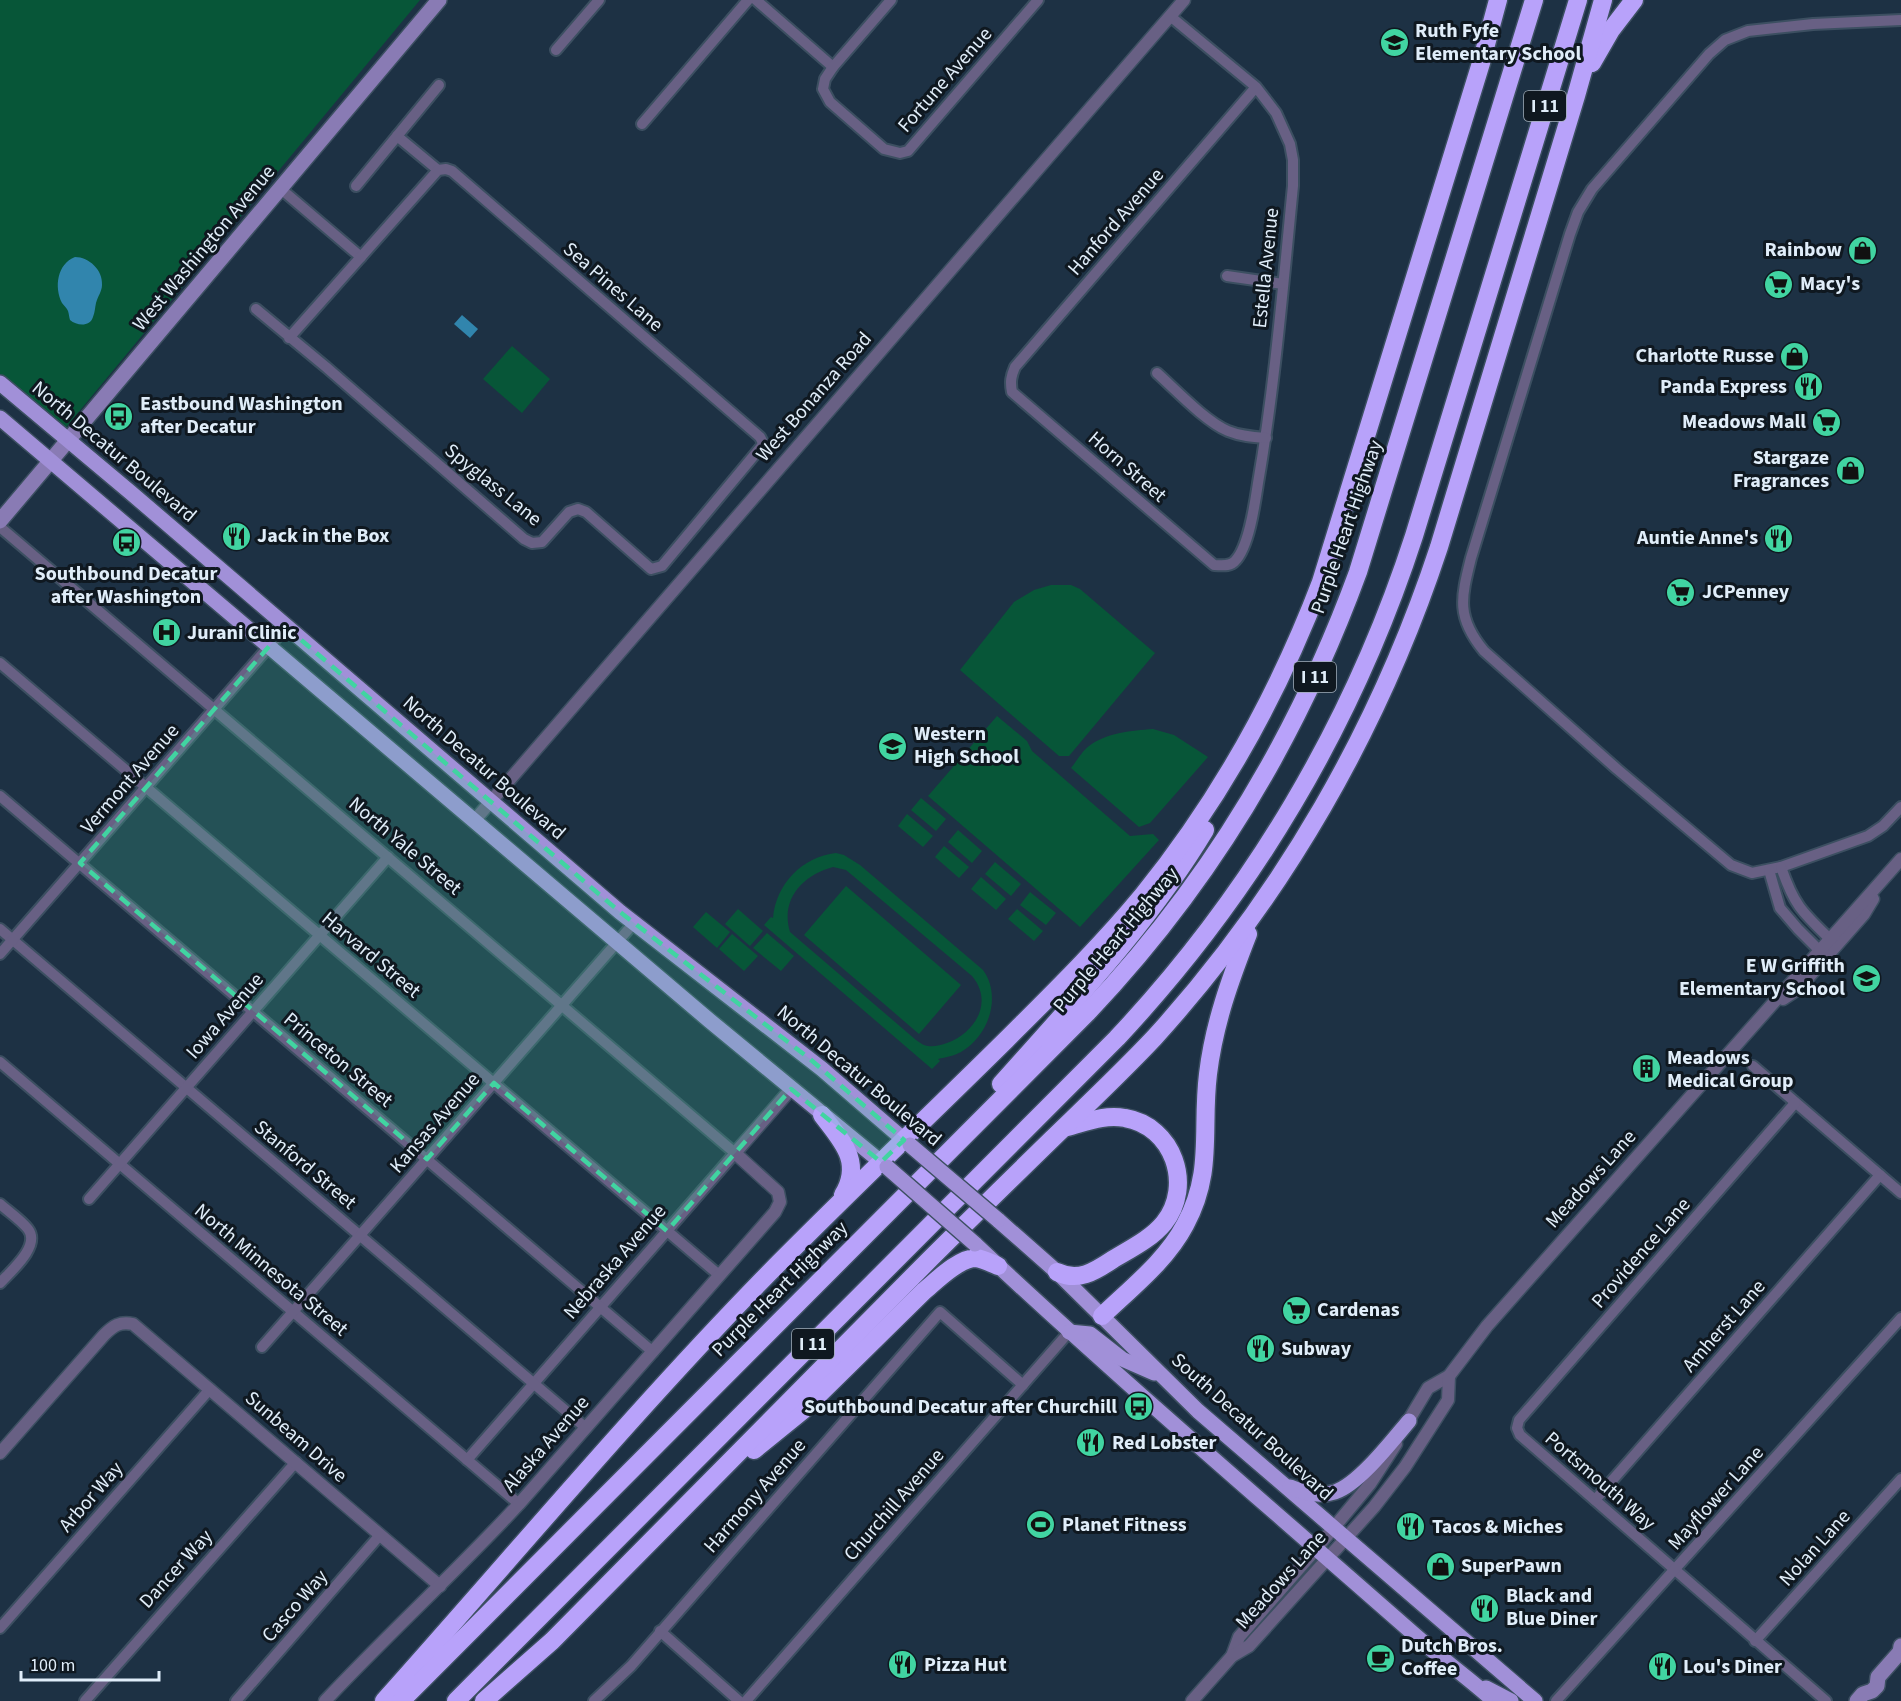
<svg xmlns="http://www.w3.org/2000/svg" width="1901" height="1701" font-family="'Source Sans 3',sans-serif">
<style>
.green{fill:#075638;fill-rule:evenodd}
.water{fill:#3185ad}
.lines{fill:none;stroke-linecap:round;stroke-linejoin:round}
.minor-casing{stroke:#3c4f61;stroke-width:14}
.tertiary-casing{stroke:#3c4f61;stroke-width:15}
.secondary-casing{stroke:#3c4f61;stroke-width:18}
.primary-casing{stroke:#3c4f61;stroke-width:18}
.motorway-casing{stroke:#3c4f61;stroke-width:21}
.minor{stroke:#686084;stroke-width:10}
.tertiary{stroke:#686084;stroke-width:12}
.secondary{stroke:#897bb4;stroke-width:15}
.primary{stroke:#a190d8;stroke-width:15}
.motorway{stroke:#b8a2fa;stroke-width:18}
.primary-bridge-casing{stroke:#3c4f61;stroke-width:18;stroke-linecap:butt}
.primary-bridge{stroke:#a190d8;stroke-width:15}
.marked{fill:#41d4a1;fill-opacity:0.2;stroke:#41d4a1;stroke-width:4.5;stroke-dasharray:12 8;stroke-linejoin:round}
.labels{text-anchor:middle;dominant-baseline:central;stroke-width:6;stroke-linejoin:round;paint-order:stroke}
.shield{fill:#0f1820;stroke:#a1adb8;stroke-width:1.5}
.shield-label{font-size:18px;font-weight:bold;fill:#e0edf9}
.poi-label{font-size:20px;font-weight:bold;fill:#e0edf9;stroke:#0f1820;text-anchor:start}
.street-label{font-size:20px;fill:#e0edf9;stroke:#0f1820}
</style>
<rect width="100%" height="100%" fill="#1d3144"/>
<g class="green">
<polygon points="0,0 420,0 58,437 0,388"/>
<polygon points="512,346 550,379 522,413 483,379"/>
<polygon points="1051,585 1071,585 1080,589 1155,653 1069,756 1059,756 960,670 1014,602 1034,590"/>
<polygon points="997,716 1027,741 1032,751 1130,836 1153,834 1159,840 1080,927 928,796"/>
<path d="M1153,729L1174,735L1208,757L1150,823L1139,827L1071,768C1077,761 1082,751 1089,746C1108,732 1131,731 1153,729Z"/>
<polygon points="921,798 946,819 936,831 911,810"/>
<polygon points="907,814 933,836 923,847 898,826"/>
<polygon points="958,830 982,851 972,863 948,842"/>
<polygon points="944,846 969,867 959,878 935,857"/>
<path d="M836,853L844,855L860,865L983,970C1002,996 989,1036 961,1052C954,1056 946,1057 938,1059L940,1061L932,1069L764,925L771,917L773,918C776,884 802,857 836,853ZM833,867L846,870L972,976C994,1002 975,1033 947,1043C941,1045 934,1047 928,1046C924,1046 919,1042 916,1040L790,932C780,899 803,875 833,867Z"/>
<polygon points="995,862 1021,884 1011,896 985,874"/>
<polygon points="981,877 1006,899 996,910 971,889"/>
<polygon points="846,886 961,985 919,1034 804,935"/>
<polygon points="1030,892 1056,913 1046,925 1020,905"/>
<polygon points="738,909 763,931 750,946 725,924"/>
<polygon points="1017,909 1043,931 1034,941 1008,919"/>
<polygon points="706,912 730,932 717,948 693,927"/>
<polygon points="767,933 794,956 781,971 753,948"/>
<polygon points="732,934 758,956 744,971 719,949"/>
</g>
<g class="water">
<path d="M75,257C89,257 103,270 102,285C102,291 98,296 96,303C95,307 95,312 93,317C90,327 77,326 70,320C69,317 69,314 68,311C67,308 64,306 62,303C54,287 57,264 75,257Z"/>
<polygon points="462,315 478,329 470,338 454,324"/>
</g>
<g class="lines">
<defs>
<g id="minor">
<polyline points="756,0 833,67"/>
<polyline points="891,0 833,67 825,79 823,89 830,102 884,149 900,153 908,151 1038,0"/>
<path d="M1170,16L1256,87L1276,113L1290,144L1293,160V186C1283,285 1275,385 1258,483C1255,503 1249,547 1235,561C1230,567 1221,565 1214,565L1012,392C1010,382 1011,376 1015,367L1256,87"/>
<path d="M1901,20L1813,24L1748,31L1725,40L1709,54L1592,189L1578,212L1570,234L1471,558C1461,598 1456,617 1484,651L1617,769L1731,865L1752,873L1781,867L1868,836L1883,826L1901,807"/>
<polyline points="556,50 599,0"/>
<polyline points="642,124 748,0"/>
<polyline points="397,136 438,170"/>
<polyline points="356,186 439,85"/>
<polyline points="281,189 361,257"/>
<polyline points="1227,276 1283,284"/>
<polyline points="256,309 326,367 524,539 532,543 542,542 569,512 578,509 586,512 651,569 662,566 761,447 763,443 760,437 452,171 446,169 438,170 289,338"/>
<path d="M1157,373C1176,390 1205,421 1228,431C1240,436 1253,437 1266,438"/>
<polyline points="0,527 735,1153 467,1460"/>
<polyline points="0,663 719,1275"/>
<polyline points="0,796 653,1352"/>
<path d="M1781,867C1794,905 1802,912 1830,939"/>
<polyline points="1769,870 1780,908 1798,929 1820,951"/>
<polyline points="0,929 586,1428"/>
<polyline points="0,954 286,627"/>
<polyline points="0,1062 519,1504"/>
<polyline points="1753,1066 1901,1193"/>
<polyline points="1795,1103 1519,1420 1517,1428 1520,1435 1826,1701"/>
<polyline points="89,1199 388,857"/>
<path d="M0,1204C9,1212 21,1220 28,1229C41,1246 11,1271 0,1283"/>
<polyline points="262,1347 634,923"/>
<polyline points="1595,1500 1880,1175"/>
<polyline points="0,1628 210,1389"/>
<polyline points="660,1631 739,1701"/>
<polyline points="1755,1641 1901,1479"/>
<polyline points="85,1701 296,1462"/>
<polyline points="236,1701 380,1535"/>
<polyline points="594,1701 631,1666 940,1312 1023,1385"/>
<polyline points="746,1701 1069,1332"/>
<polyline points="1556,1701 1901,1318"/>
</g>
<g id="tertiary">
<polyline points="474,821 1184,0"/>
<polyline points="1783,999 1798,989 1864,914 1873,899"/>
<polyline points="1404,1428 1428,1388 1449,1376 1487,1326 1901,859"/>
<path d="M0,1453L104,1335C113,1326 120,1321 133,1324L440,1586"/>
<polyline points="1232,1656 1239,1637 1316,1549 1370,1484 1396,1444"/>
<path d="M325,1701C388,1634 456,1572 519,1504L775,1212L780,1202L778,1192L735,1153L791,1089"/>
<polyline points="1192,1701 1232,1656 1249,1646 1374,1507 1405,1467 1448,1400 1449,1376"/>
</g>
<g id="secondary">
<polyline points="0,521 439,0"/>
<polyline points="1857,1701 1863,1694 1872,1691 1877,1686 1878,1677 1900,1652 1901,1646"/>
</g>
<g id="primary">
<polyline points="0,383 130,492 620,912 822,1069 910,1145"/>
<polyline points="0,418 710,1021 887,1167"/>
<polyline points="998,1220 1057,1272 1198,1411 1535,1701"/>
<path d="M975,1244C1121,1381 1274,1511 1424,1643C1447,1663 1472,1681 1494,1701"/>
<polyline points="1069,1332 1090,1334 1122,1359 1154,1373"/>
<path d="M1290,1487C1304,1493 1320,1497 1335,1492C1359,1484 1392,1441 1409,1421"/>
<polyline points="1486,1688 1511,1701"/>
</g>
<g id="motorway">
<polyline points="1592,63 1611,30 1634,0"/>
<path d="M1001,1084C1073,1003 1149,923 1205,830"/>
<path d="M822,1115C842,1141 863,1162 843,1195"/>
<path d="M1057,1272C1078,1282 1094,1272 1112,1260C1130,1249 1151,1239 1164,1223C1194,1185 1173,1126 1125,1118C1105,1114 1086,1122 1067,1127"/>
<path d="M1102,1316C1131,1288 1166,1261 1185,1225C1214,1172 1201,1130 1208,1074C1214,1024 1230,980 1248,934"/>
<path d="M754,1450L802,1411L924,1291C936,1281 959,1258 976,1258C983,1259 991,1263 998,1266"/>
<path d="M384,1701C512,1558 635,1410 769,1273C847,1194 927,1118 1006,1040C1053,993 1101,946 1143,895C1219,801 1278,695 1321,582L1481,63L1498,0"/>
<path d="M401,1701L1087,1013C1208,886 1298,736 1358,572L1534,0"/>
<path d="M456,1701L1117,1038C1252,894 1353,724 1414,536L1578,0"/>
<path d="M484,1701L552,1641C679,1514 803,1386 930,1259C970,1219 1011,1179 1052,1139C1086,1106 1121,1073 1154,1038C1283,896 1379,729 1439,547L1576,96L1603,0"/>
</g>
</defs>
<use href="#minor" class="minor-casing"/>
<use href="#tertiary" class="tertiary-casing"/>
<use href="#secondary" class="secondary-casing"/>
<use href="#primary" class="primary-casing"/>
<use href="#motorway" class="motorway-casing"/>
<use href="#minor" class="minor"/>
<use href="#tertiary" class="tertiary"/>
<use href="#secondary" class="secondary"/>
<use href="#primary" class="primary"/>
<use href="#motorway" class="motorway"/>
<defs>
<g id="primary-bridge">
<polyline points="910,1145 998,1220"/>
<polyline points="887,1167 975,1244"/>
</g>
</defs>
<use href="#primary-bridge" class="primary-bridge-casing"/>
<use href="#primary-bridge" class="primary-bridge"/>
</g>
<path class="marked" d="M286,627L620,912L810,1059L904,1140L881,1162L791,1089L667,1231L494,1083L427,1159L80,863Z"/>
<defs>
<symbol id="school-disc" viewBox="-11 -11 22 22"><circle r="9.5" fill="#41d4a1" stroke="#0f1820"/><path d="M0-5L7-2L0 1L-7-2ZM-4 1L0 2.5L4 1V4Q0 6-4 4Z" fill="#111"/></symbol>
<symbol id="shop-disc" viewBox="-11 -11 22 22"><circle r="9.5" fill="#41d4a1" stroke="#0f1820"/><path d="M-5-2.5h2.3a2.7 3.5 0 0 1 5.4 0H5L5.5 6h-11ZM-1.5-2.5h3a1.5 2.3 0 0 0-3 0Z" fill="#111"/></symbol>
<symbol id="supermarket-disc" viewBox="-11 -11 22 22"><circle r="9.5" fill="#41d4a1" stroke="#0f1820"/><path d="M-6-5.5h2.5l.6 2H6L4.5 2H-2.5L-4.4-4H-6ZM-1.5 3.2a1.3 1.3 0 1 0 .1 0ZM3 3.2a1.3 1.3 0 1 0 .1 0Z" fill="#111"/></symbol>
<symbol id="restaurant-disc" viewBox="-11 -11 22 22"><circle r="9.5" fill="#41d4a1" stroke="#0f1820"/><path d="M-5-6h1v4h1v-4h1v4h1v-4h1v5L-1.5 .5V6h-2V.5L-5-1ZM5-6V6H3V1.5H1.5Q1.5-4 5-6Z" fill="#111"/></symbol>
<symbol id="bus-disc" viewBox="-11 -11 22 22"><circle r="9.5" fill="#41d4a1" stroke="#0f1820"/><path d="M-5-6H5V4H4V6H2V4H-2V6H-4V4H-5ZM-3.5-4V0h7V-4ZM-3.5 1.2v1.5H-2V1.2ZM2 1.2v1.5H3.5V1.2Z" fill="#111"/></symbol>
<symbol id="hospital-disc" viewBox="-11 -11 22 22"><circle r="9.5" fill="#41d4a1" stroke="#0f1820"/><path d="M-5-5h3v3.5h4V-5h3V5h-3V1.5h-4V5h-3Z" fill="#111"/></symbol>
<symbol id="building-disc" viewBox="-11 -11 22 22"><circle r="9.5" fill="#41d4a1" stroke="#0f1820"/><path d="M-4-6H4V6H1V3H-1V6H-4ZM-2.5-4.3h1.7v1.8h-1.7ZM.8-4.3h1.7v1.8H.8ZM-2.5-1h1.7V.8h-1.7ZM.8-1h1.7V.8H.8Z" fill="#111"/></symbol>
<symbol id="stadium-disc" viewBox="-11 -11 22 22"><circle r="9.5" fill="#41d4a1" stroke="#0f1820"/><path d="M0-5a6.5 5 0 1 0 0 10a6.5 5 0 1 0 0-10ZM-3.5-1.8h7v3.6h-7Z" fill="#111"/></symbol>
<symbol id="cafe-disc" viewBox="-11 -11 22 22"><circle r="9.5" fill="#41d4a1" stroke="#0f1820"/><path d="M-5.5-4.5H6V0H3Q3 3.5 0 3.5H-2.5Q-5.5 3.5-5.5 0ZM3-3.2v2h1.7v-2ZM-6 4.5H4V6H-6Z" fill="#111"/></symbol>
</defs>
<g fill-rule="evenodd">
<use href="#school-disc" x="1378" y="26" width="33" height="33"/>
<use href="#shop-disc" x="1846" y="234" width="33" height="33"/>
<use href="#supermarket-disc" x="1762" y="268" width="33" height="33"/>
<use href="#shop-disc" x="1778" y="340" width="33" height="33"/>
<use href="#restaurant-disc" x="1792" y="370" width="33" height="33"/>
<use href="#bus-disc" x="102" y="400" width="33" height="33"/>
<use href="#supermarket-disc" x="1810" y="406" width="33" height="33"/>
<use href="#shop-disc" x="1834" y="454" width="33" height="33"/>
<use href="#restaurant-disc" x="220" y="520" width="33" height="33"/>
<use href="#restaurant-disc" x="1762" y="522" width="33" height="33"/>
<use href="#bus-disc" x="110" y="526" width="33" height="33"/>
<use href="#supermarket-disc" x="1664" y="576" width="33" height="33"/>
<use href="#hospital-disc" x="150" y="616" width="33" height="33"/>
<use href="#school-disc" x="876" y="730" width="33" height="33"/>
<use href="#school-disc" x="1850" y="962" width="33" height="33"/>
<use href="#building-disc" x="1630" y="1052" width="33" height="33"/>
<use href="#supermarket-disc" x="1280" y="1294" width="33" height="33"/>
<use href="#restaurant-disc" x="1244" y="1332" width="33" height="33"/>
<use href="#bus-disc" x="1122" y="1390" width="33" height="33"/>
<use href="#restaurant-disc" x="1074" y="1426" width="33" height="33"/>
<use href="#stadium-disc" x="1024" y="1508" width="33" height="33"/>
<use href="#restaurant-disc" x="1394" y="1510" width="33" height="33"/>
<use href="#shop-disc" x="1424" y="1550" width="33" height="33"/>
<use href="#restaurant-disc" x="1468" y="1592" width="33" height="33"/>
<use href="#cafe-disc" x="1364" y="1642" width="33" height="33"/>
<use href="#restaurant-disc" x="886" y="1648" width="33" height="33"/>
<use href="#restaurant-disc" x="1646" y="1650" width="33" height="33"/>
</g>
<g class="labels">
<g class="shield">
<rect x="1524" y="91" width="42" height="30" rx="4.5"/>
<rect x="1294" y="662" width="42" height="30" rx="4.5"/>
<rect x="792" y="1329" width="42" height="30" rx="4.5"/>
</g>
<g class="shield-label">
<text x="1545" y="106">I 11</text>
<text x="1315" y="677">I 11</text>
<text x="813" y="1344">I 11</text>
</g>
<g class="poi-label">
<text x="1415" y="31">Ruth Fyfe<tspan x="1415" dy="23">Elementary School</tspan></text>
<text x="1842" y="250" text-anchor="end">Rainbow</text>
<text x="1800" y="284">Macy's</text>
<text x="1774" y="356" text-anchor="end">Charlotte Russe</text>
<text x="1787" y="387" text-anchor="end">Panda Express</text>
<text x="140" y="404">Eastbound Washington<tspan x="140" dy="23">after Decatur</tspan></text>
<text x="1806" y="422" text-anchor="end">Meadows Mall</text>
<text x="1829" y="458" text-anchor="end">Stargaze<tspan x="1829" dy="23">Fragrances</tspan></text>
<text x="257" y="536">Jack in the Box</text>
<text x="1758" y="538" text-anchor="end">Auntie Anne's</text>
<text x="126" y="574" text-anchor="middle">Southbound Decatur<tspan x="126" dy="23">after Washington</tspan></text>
<text x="1702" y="592">JCPenney</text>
<text x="187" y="633">Jurani Clinic</text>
<text x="914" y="734">Western<tspan x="914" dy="23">High School</tspan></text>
<text x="1845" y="966" text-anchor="end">E W Griffith<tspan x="1845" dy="23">Elementary School</tspan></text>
<text x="1667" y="1058">Meadows<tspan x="1667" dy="23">Medical Group</tspan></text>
<text x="1317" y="1310">Cardenas</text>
<text x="1281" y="1349">Subway</text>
<text x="1117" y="1407" text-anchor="end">Southbound Decatur after Churchill</text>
<text x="1112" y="1443">Red Lobster</text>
<text x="1062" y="1525">Planet Fitness</text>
<text x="1432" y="1527">Tacos &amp; Miches</text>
<text x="1461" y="1566">SuperPawn</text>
<text x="1506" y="1596">Black and<tspan x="1506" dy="23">Blue Diner</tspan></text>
<text x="1401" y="1646">Dutch Bros.<tspan x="1401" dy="23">Coffee</tspan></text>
<text x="924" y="1665">Pizza Hut</text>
<text x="1683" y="1667">Lou's Diner</text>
</g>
<g class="street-label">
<text transform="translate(945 80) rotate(-49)">Fortune Avenue</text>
<text transform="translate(1116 222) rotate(-49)">Hanford Avenue</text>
<text transform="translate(204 248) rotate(-50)">West Washington Avenue</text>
<text transform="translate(1266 268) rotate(-84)">Estella Avenue</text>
<text transform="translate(613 287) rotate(41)">Sea Pines Lane</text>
<text transform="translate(814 397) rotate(-49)">West Bonanza Road</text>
<text transform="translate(114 452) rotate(40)">North Decatur Boulevard</text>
<text transform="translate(1127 467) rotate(41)">Horn Street</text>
<text transform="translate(493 485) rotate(39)">Spyglass Lane</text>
<text transform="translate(1347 527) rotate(-71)">Purple Heart Highway</text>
<text transform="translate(484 768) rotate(41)">North Decatur Boulevard</text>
<text transform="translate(130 779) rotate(-49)">Vermont Avenue</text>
<text transform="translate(405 846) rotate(40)">North Yale Street</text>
<text transform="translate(1116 940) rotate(-50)">Purple Heart Highway</text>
<text transform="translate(371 955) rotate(40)">Harvard Street</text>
<text transform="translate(225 1016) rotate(-49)">Iowa Avenue</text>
<text transform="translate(338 1060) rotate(40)">Princeton Street</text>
<text transform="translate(859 1076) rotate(40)">North Decatur Boulevard</text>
<text transform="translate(435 1123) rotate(-49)">Kansas Avenue</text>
<text transform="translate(305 1165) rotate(40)">Stanford Street</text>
<text transform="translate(1591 1179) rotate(-48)">Meadows Lane</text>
<text transform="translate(1641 1253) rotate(-49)">Providence Lane</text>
<text transform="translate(615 1262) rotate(-49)">Nebraska Avenue</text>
<text transform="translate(271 1270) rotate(40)">North Minnesota Street</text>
<text transform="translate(780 1289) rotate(-45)">Purple Heart Highway</text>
<text transform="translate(1724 1326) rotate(-49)">Amherst Lane</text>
<text transform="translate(1252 1427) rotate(42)">South Decatur Boulevard</text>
<text transform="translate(296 1437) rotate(41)">Sunbeam Drive</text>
<text transform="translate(546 1444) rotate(-49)">Alaska Avenue</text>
<text transform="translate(1600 1481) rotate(41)">Portsmouth Way</text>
<text transform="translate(755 1496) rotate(-49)">Harmony Avenue</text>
<text transform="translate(91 1497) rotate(-49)">Arbor Way</text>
<text transform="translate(1716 1498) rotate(-48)">Mayflower Lane</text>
<text transform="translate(894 1505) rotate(-49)">Churchill Avenue</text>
<text transform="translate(1815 1548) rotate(-48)">Nolan Lane</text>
<text transform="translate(176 1569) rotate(-48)">Dancer Way</text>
<text transform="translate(1281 1580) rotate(-48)">Meadows Lane</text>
<text transform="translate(295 1606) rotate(-49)">Casco Way</text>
</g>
</g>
<path d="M21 1671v9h138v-9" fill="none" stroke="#e0edf9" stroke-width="3"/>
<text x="30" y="1671" font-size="18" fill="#e0edf9" stroke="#0f1820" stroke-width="4.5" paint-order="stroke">100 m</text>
</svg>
